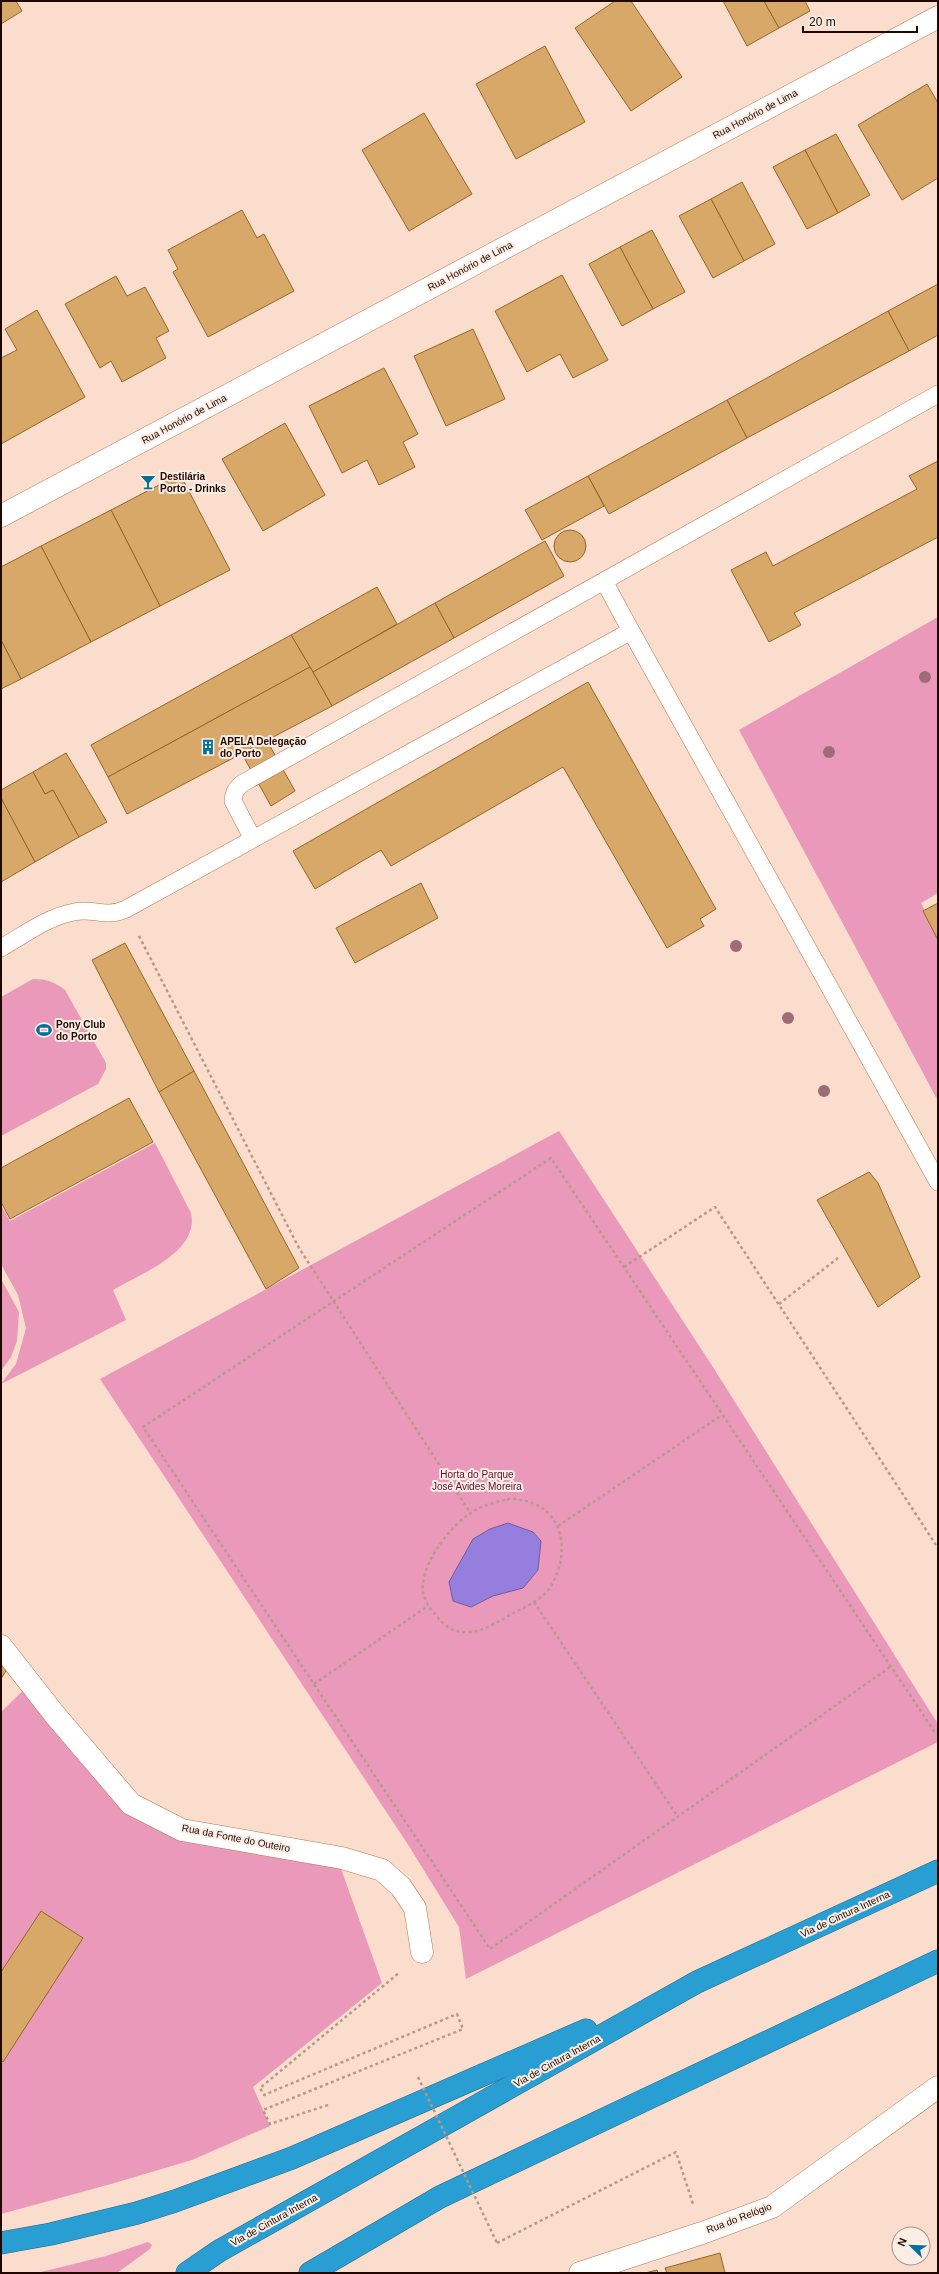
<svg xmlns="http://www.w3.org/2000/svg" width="939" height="2274" font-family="Arial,sans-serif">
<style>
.green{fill:#ea99ba}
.water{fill:#967ede;stroke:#735b9b}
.building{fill:#d7a868;stroke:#946726}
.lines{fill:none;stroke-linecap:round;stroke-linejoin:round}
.service-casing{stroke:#b4754b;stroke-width:18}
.minor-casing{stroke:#b4754b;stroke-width:23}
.motorway-casing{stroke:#266a89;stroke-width:23}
.path{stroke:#b59a8c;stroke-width:2.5;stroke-dasharray:3 3;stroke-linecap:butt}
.service{stroke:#fff;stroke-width:17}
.minor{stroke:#fff;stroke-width:22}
.motorway{stroke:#299ed3;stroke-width:22}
.path-bridge{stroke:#b59a8c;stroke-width:2.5;stroke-dasharray:3 3;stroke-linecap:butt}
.tree{fill:#9e6c77}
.labels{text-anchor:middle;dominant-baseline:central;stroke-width:4;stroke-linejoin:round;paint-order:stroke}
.street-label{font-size:10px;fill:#200800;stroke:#fceee5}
.poi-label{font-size:10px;font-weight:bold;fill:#200800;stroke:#fceee5;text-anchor:start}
.park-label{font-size:10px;fill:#521032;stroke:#fceee5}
</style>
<rect width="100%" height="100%" fill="#faddcc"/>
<g class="green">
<polygon points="938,617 938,893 921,903 938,937 938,1101 739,730"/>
<path d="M33,979C46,979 55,982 65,990L106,1063V1069L98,1084L1,1136V997Z"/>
<polygon points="559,1131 711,1364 938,1724 938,1742 466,1979 459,1927 407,1843 100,1379"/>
<path d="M155,1143L191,1213C200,1252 140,1274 113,1290L126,1320L1,1384L16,1364L26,1328L18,1295L1,1264V1205L10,1221Z"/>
<polygon points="1,1279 19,1312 17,1341 11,1357 1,1371"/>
<polygon points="28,1686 117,1803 340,1866 382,1983 253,2087 270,2126 192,2160 111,2184 1,2214 1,1712"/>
<polygon points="148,2242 152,2245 150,2249 117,2273 37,2273 106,2256"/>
</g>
<polygon class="water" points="508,1523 533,1532 541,1541 538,1570 523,1588 493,1596 471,1607 453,1601 449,1582 473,1539 490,1529"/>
<g class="building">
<polygon points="1,1 16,1 22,11 1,24"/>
<polygon points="615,1 631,1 682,77 631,111 575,28"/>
<polygon points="723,1 764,1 779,28 747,46"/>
<polygon points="764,1 805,1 810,11 779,28"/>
<polygon points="545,46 585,122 516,159 476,84"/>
<polygon points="927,84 938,103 938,178 902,200 858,125"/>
<polygon points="424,113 472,194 409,231 362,150"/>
<polygon points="836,134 870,195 838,213 805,150"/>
<polygon points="805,150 838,213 807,229 773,167"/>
<polygon points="742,182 775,244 744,261 711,199"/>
<polygon points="711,199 744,261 713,278 679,216"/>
<polygon points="242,210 257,238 264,234 294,291 208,337 173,272 178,269 168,250"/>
<polygon points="652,230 685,292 653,309 620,247"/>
<polygon points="620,247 653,309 622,326 589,264"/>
<polygon points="562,275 608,360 573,378 560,354 527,372 495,311"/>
<polygon points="116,276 127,296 145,287 169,331 156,338 166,358 122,382 111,361 100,368 65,304"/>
<polygon points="938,284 938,335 909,351 888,311"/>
<polygon points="37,310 85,397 1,444 1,358 17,350 5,329"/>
<polygon points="888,311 909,351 747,438 727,400"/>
<polygon points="473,329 505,399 446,426 414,356"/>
<polygon points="384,368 418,434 403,442 415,467 379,485 367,460 342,473 309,406"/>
<polygon points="727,400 747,438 609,514 588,476"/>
<polygon points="285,423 325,495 263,531 222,459"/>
<polygon points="938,461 938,537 794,613 801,625 769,642 731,570 766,552 773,566 917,489 909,476"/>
<polygon points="180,474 230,570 160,606 111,510"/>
<polygon points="588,476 604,506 542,540 525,510"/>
<polygon points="111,510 160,606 91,642 41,546"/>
<circle cx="570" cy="546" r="16"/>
<polygon points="545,541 564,576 454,638 435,603"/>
<polygon points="41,546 91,642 21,679 1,640 1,567"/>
<polygon points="377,587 397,624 313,672 291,635"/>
<polygon points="435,603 454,638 332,706 313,672"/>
<polygon points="291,635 310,667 108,777 91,745"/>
<polygon points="1,640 21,679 1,689"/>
<polygon points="310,667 332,706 127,814 108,777"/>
<polygon points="588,682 716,909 700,919 704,926 667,948 563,767 391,866 381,850 315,889 293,851"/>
<polygon points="266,739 295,791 271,806 242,754"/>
<polygon points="66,753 107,822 79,837 53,790 45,794 33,772"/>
<polygon points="33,772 45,794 53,790 79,837 35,862 1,798 1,790"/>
<polygon points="1,798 35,862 1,882"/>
<polygon points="421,883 438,918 355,963 336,928"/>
<polygon points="938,903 938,940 923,911"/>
<polygon points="125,943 194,1071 159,1092 92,960"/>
<polygon points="194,1071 299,1268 266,1289 159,1092"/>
<polygon points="129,1098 153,1142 10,1219 1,1202 1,1168"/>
<polygon points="869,1172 878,1183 920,1277 878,1307 817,1200"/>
<polygon points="1,1665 7,1669 1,1679"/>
<polygon points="41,1911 83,1938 3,2062 1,2060 1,1972"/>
<polygon points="720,2253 725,2273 667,2273 665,2268"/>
<polygon points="657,2270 658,2273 645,2273"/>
</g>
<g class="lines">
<defs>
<g id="service">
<polyline points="631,631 938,1182"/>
<path d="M253,839L233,801C234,792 236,788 243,783L938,394"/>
<path d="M1,948C24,935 47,917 74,912C93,907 104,919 126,909L631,631L604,581"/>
</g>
<g id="minor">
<polyline points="1,516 938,17"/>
<polyline points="1,1646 55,1715 131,1804 182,1830 342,1858 382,1870 401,1887 415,1908 422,1952"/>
<polyline points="580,2273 702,2233 772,2207 938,2087"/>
</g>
<g id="motorway">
<polyline points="1,2243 51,2234 137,2213 175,2201 292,2158 586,2030"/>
<polyline points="187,2273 219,2251 697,1982 938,1871"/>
<polyline points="310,2273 440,2197 938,1961"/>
</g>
</defs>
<use href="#service" class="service-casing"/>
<use href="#minor" class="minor-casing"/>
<use href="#motorway" class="motorway-casing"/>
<g class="path">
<polyline points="139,936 299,1248 471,1514"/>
<polyline points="624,1267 715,1207 938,1548"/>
<polyline points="779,1304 838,1258"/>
<path d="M507,1499C547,1498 568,1526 560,1564C558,1572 554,1583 549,1589C539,1602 520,1609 506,1617C493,1625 479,1633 464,1632C451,1632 443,1624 435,1614C428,1606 421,1595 423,1584C426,1556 454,1521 479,1508C487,1504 498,1502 507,1499Z"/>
<polyline points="558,1526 722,1415"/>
<polyline points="534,1602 678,1817"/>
<polyline points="890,1667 490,1949 143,1427 551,1158 934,1731 938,1729"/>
<polyline points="314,1684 428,1606"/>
<polyline points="328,2105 270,2124 263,2110 463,2029 457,2014 264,2095 260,2088 400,1972"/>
<polyline points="497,2243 676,2152 693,2204"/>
</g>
<use href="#service" class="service"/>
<use href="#minor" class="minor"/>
<use href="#motorway" class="motorway"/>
<polyline class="path-bridge" points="418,2077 497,2243"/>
</g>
<g class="tree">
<circle cx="925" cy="677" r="6"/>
<circle cx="829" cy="752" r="6"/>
<circle cx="736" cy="946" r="6"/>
<circle cx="788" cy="1018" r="6"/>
<circle cx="824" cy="1091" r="6"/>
</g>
<defs>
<symbol id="bar-bare" viewBox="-9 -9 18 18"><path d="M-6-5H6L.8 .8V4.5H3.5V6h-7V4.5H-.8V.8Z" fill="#00719c" stroke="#fceee5" stroke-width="2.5" paint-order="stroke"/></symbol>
<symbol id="building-bare" viewBox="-9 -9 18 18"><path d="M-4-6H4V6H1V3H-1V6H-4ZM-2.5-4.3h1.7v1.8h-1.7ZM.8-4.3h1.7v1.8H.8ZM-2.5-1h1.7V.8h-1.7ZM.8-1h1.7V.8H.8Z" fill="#00719c" stroke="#fceee5" stroke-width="2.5" paint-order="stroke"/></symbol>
<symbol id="stadium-bare" viewBox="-9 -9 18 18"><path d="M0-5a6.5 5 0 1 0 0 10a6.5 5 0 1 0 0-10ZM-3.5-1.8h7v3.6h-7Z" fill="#00719c" stroke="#fceee5" stroke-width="2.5" paint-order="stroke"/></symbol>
</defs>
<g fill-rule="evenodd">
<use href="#bar-bare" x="137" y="471" width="22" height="22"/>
<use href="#building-bare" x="197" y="736" width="22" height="22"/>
<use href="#stadium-bare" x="33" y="1019" width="22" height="22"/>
</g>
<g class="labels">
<g class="street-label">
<text transform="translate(755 114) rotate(-28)">Rua Honório de Lima</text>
<text transform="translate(470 266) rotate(-28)">Rua Honório de Lima</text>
<text transform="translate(184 419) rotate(-28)">Rua Honório de Lima</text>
<text transform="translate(236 1838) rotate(11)">Rua da Fonte do Outeiro</text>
<text transform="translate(845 1914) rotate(-25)">Via de Cintura Interna</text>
<text transform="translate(557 2061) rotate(-29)">Via de Cintura Interna</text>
<text transform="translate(739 2218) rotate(-21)">Rua do Relógio</text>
<text transform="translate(274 2220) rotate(-29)">Via de Cintura Interna</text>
</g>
<g class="poi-label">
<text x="160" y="476">Destilária<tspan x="160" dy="12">Porto - Drinks</tspan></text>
<text x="220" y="741">APELA Delegação<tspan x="220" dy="12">do Porto</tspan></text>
<text x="56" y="1024">Pony Club<tspan x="56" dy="12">do Porto</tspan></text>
</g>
<g class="park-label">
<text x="477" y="1474">Horta do Parque<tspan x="477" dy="12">José Avides Moreira</tspan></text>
</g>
</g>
<rect width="939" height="2274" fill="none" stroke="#200800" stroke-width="4"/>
<g transform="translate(911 2246) rotate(293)"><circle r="19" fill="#fceee5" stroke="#a49289"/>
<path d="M0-3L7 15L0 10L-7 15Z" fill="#00719c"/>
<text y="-6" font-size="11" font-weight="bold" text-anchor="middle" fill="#200800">N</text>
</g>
<path d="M803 26v6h114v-6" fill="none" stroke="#200800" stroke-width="2"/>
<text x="809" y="26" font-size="12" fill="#200800" stroke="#fceee5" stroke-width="3" paint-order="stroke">20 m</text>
</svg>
